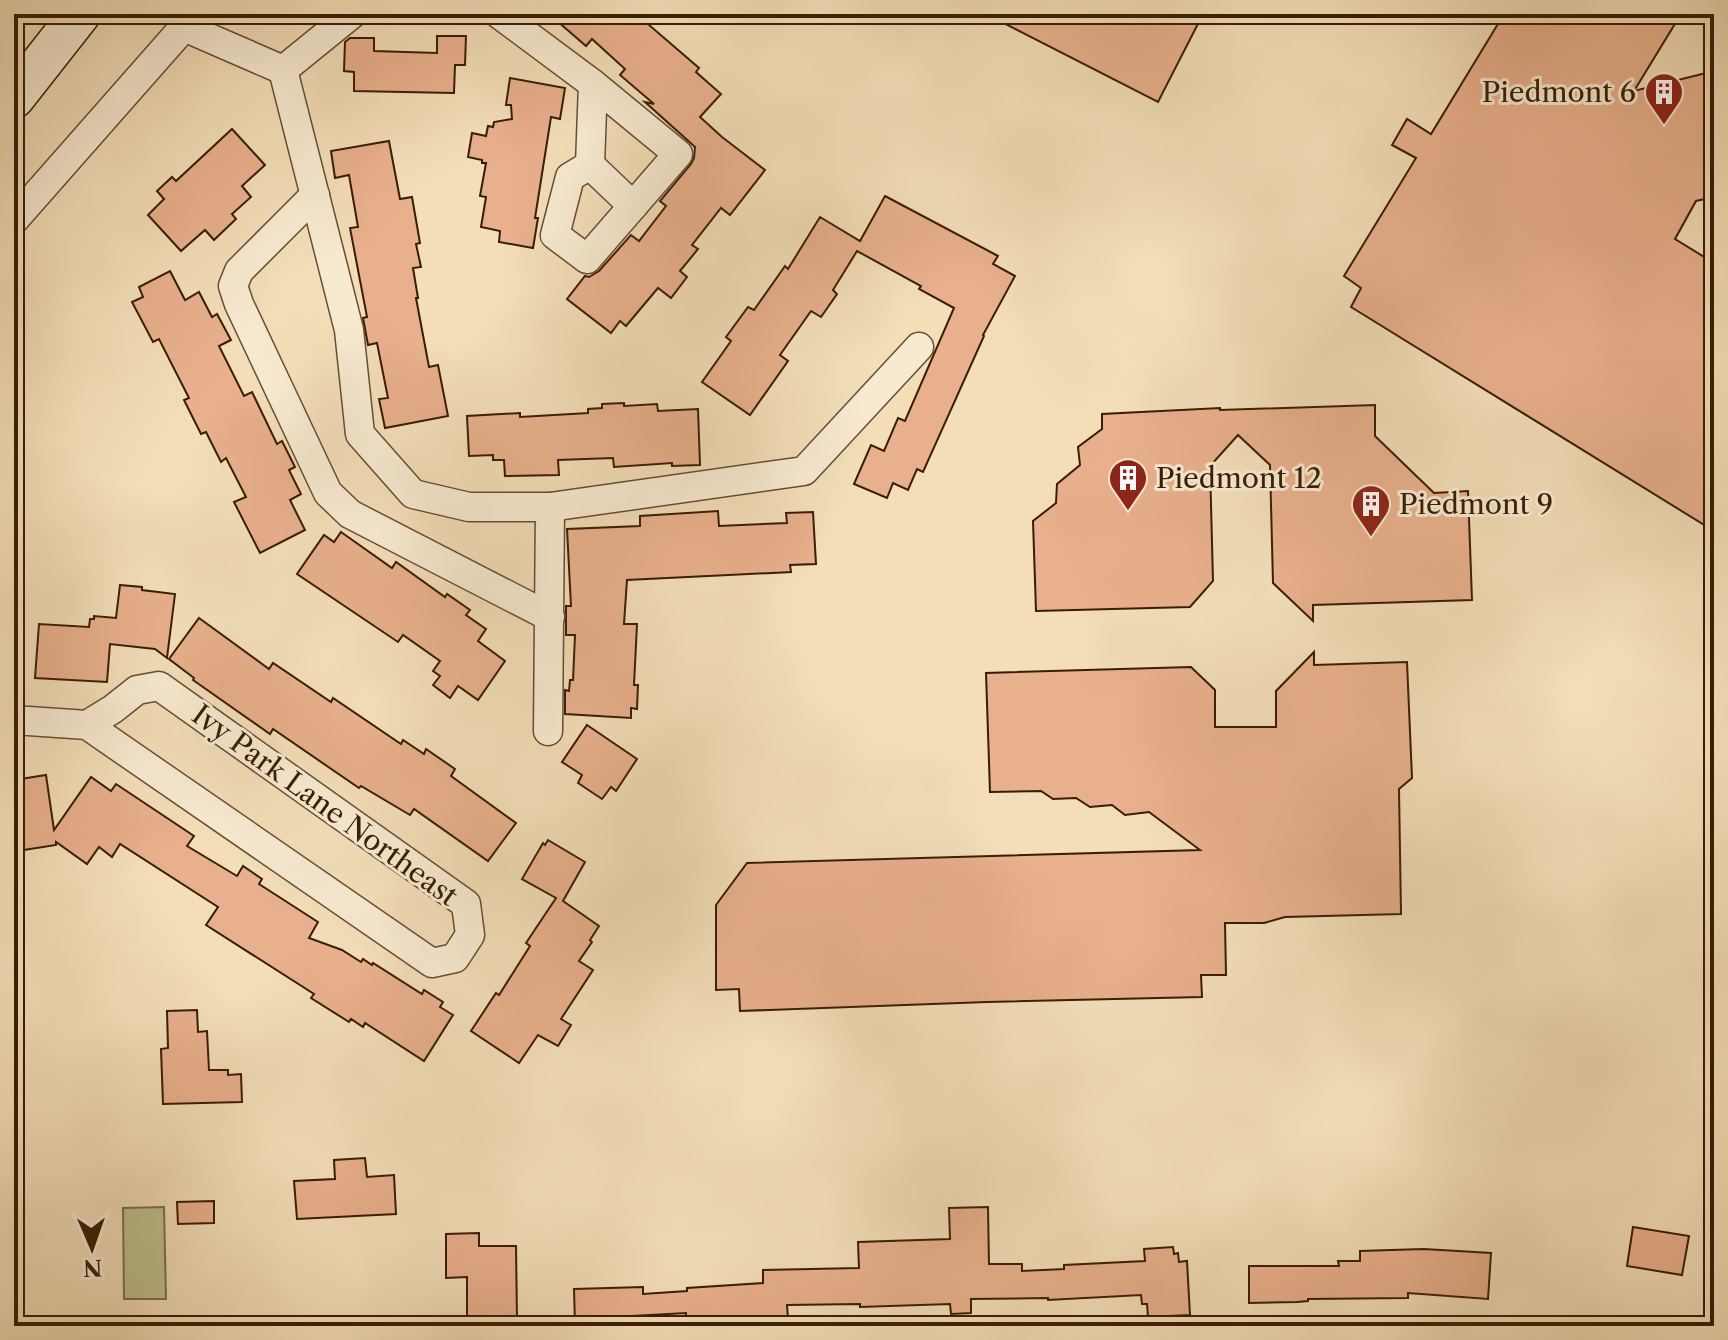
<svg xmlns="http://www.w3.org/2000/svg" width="1728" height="1340" font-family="'Libre Caslon Text',serif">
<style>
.green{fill:#bdc18e;stroke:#7a6f4a;stroke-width:2}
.building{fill:#e8b08c;stroke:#381d06;stroke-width:2}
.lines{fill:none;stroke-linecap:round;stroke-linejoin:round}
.street-casing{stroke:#674d32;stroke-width:31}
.secondary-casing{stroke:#381d06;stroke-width:43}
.street{stroke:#f7ead1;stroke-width:28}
.secondary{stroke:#f7ead1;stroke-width:40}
.labels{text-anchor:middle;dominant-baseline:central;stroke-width:6;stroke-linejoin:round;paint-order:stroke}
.poi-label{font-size:28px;fill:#381d06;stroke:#f7ead1;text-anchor:start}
.street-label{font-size:28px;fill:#381d06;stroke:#f7ead1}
</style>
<rect width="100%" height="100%" fill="#f3deb8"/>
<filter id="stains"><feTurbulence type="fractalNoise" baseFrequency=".0025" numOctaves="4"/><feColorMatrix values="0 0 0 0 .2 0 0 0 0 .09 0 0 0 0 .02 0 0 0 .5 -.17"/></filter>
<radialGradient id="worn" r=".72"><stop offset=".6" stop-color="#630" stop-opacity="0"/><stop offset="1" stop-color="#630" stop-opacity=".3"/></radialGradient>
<polygon class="green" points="164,1207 166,1299 124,1299 123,1208"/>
<g class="building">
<polygon points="549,14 658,14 649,25 699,68 696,72 721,94 700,117 722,137 765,170 730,215 721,208 692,245 698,249 680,271 687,277 671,298 658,288 626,326 620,321 611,333 567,299 585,276 589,277 599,271 631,235 639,241 666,206 660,201 691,164 694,158 695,147 645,102 654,104 620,75 625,69 592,39 586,46"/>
<polygon points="986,14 1203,14 1158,102"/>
<polygon points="1504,14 1681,14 1634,91 1714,71 1714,197 1696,201 1675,239 1714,263 1714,531 1351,307 1361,288 1344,276 1416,158 1392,145 1407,119 1431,134"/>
<polygon points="437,36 466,36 465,65 455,65 454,93 354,91 354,72 344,71 345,42 350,38 374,38 374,51 437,53"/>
<polygon points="510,78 565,88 560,119 551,117 535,218 538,218 533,248 499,242 500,231 481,227 486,197 480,196 486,163 482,163 482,160 468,157 472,133 486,136 488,126 493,127 494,122 512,119 511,105 506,105"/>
<polygon points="232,129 265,165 242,186 251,197 232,214 236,219 214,240 205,230 181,251 148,215 164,199 157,191 172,177 176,181"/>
<polygon points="389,141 400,199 412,197 420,243 416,244 421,267 413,268 418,298 416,298 429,367 438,365 448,416 385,428 379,399 388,398 377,343 368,345 363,318 367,317 350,228 358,227 349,175 335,178 331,151"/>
<polygon points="885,196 998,256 993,264 1015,276 983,335 984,336 923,472 917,469 908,490 893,483 887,498 854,484 871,445 884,451 898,418 905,421 954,308 919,289 921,286 857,251 833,290 837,294 821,317 811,311 780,355 788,361 750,415 702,382 731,341 726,337 748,307 754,310 785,266 788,269 820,217 860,241"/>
<polygon points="170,271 185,300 199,292 212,317 217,314 231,340 219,346 244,396 252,392 277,444 282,441 295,467 289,470 301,494 290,500 305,530 260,553 234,502 246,497 226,458 221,462 206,432 201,434 184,400 189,398 159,339 153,342 132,302 143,297 139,287"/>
<polygon points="624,403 624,406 657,404 658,411 698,409 700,465 672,466 672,463 614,467 613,458 558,460 559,475 505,476 504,460 493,460 493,455 469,456 467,416 520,413 520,417 588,413 588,409 602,408 602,404"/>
<polygon points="1375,405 1375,436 1434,493 1468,491 1472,600 1313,605 1313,621 1273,583 1270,465 1238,435 1210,466 1213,581 1190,607 1036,611 1033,521 1056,503 1057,484 1080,465 1078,447 1102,429 1102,414 1220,408 1220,410"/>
<polygon points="718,511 719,526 787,523 786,513 813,512 816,564 790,565 791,572 627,580 624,624 637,624 634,685 638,685 637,709 631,708 631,718 565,714 565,690 569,691 570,680 573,680 575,635 566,635 566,606 571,606 567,529 640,526 640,516"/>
<polygon points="341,532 392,568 396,562 445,597 447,594 470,610 466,615 486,629 478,641 505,661 478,700 458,686 450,698 433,685 440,676 433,671 440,661 403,635 398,642 297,574 324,535 334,542"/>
<polygon points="120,585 142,587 142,590 175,594 167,658 155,649 110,644 107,682 35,678 39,624 89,627 90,619 94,619 94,616 116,618"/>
<polygon points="199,618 269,669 273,663 331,702 333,698 401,744 403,740 424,754 426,749 455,769 451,776 516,823 488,861 414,809 410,815 361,786 359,788 273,729 270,734 193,680 194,678 169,659"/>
<polygon points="1314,652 1314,665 1407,662 1412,778 1399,789 1401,914 1285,917 1264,923 1225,923 1226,975 1201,975 1202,997 987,1002 740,1011 739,989 716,990 716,905 747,863 1200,850 1149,812 1125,815 1112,805 1090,807 1076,798 1053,799 1041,791 990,792 986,673 1191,667 1215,690 1215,727 1276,727 1276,691"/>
<polygon points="587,725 637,759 616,791 611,787 602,799 578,783 582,775 562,762"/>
<polygon points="46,775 54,830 91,777 111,791 116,784 194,836 187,846 237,876 243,866 262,879 259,884 318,922 309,938 342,950 361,962 363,959 372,965 373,963 422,994 424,990 443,1002 440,1007 453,1015 424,1061 365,1023 363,1027 351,1019 349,1022 311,998 314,994 206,925 218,907 120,844 112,857 99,847 87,864 56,842 56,845 17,851 14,834 14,780"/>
<polygon points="548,840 585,862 563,901 599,926 590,940 592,942 579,961 593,970 561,1019 571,1025 558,1046 538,1035 519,1063 471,1031 496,993 499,995 530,946 526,943 556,898 522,879 543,843 545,845"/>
<polygon points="197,1010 198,1032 207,1031 209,1070 228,1070 228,1075 241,1074 242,1102 163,1104 161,1049 168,1048 167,1011"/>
<polygon points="365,1158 367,1177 394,1175 396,1214 297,1219 294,1181 335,1179 334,1160"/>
<polygon points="214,1201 214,1223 178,1224 177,1202"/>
<polygon points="988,1207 989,1264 1022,1264 1022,1271 1064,1269 1064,1265 1145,1261 1144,1249 1173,1247 1174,1254 1178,1253 1179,1262 1187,1261 1190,1315 1148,1317 1147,1304 1142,1304 1141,1295 1048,1300 1048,1298 971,1299 971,1313 951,1314 950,1304 860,1307 860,1304 787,1305 788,1319 764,1319 764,1316 686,1321 686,1313 632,1316 632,1323 575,1324 574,1289 643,1287 643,1294 687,1291 687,1288 763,1283 763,1270 859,1268 858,1242 950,1239 949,1208"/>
<polygon points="1633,1227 1689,1236 1682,1275 1627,1266"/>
<polygon points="479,1233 479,1246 516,1246 517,1320 467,1321 467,1277 446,1278 446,1234"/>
<polygon points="1424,1249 1491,1253 1488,1299 1408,1293 1408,1298 1308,1299 1308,1301 1297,1302 1249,1303 1249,1266 1339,1266 1338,1261 1360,1261 1360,1251"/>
</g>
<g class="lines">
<defs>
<g id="street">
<polyline points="499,14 593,84 678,154 587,259 555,235 570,177 590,165 593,84"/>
<polyline points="283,70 349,330 360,434 413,494 469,507 550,507 804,471 919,347"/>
<polyline points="590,165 633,206"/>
<polyline points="315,195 239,271 233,286 239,304 328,493 350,514 550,617"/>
<polyline points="14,220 184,27 283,70 352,14"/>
<polyline points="14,720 87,725 432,963 455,958 470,935 466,904 159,686 137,690 113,709 87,725"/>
<polyline points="548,731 550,507"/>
</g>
<polyline id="secondary" points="14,98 80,14"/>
</defs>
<use href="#street" class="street-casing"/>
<use href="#secondary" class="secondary-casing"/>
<use href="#street" class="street"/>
<use href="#secondary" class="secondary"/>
</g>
<defs>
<symbol id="building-pin" viewBox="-11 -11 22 30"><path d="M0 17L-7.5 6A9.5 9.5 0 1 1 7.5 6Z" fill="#8f2418" stroke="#f7ead1"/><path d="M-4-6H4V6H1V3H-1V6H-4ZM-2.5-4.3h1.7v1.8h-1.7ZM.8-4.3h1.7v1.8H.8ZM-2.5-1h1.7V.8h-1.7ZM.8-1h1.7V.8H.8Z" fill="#fff"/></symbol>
</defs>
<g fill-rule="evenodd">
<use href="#building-pin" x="1642" y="70" width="44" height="60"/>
<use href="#building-pin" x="1106" y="456" width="44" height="60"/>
<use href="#building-pin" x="1349" y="482" width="44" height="60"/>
</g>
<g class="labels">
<g class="poi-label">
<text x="1636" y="92" text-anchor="end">Piedmont 6</text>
<text x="1156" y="478">Piedmont 12</text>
<text x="1399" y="504">Piedmont 9</text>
</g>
<g class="street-label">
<text transform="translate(325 805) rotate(36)">Ivy Park Lane Northeast</text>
</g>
</g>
<rect width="1728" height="1340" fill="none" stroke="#f3deb8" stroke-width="48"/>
<rect x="16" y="16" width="1696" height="1308" fill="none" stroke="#381d06" stroke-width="4"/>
<rect x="24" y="24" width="1680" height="1292" fill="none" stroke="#381d06" stroke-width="2"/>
<g transform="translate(92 1248) rotate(178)" stroke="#f7ead1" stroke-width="6" paint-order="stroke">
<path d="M0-6L14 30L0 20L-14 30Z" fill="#381d06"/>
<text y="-12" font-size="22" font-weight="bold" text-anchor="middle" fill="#381d06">N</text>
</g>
<rect width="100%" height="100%" filter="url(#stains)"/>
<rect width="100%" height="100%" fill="url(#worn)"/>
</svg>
